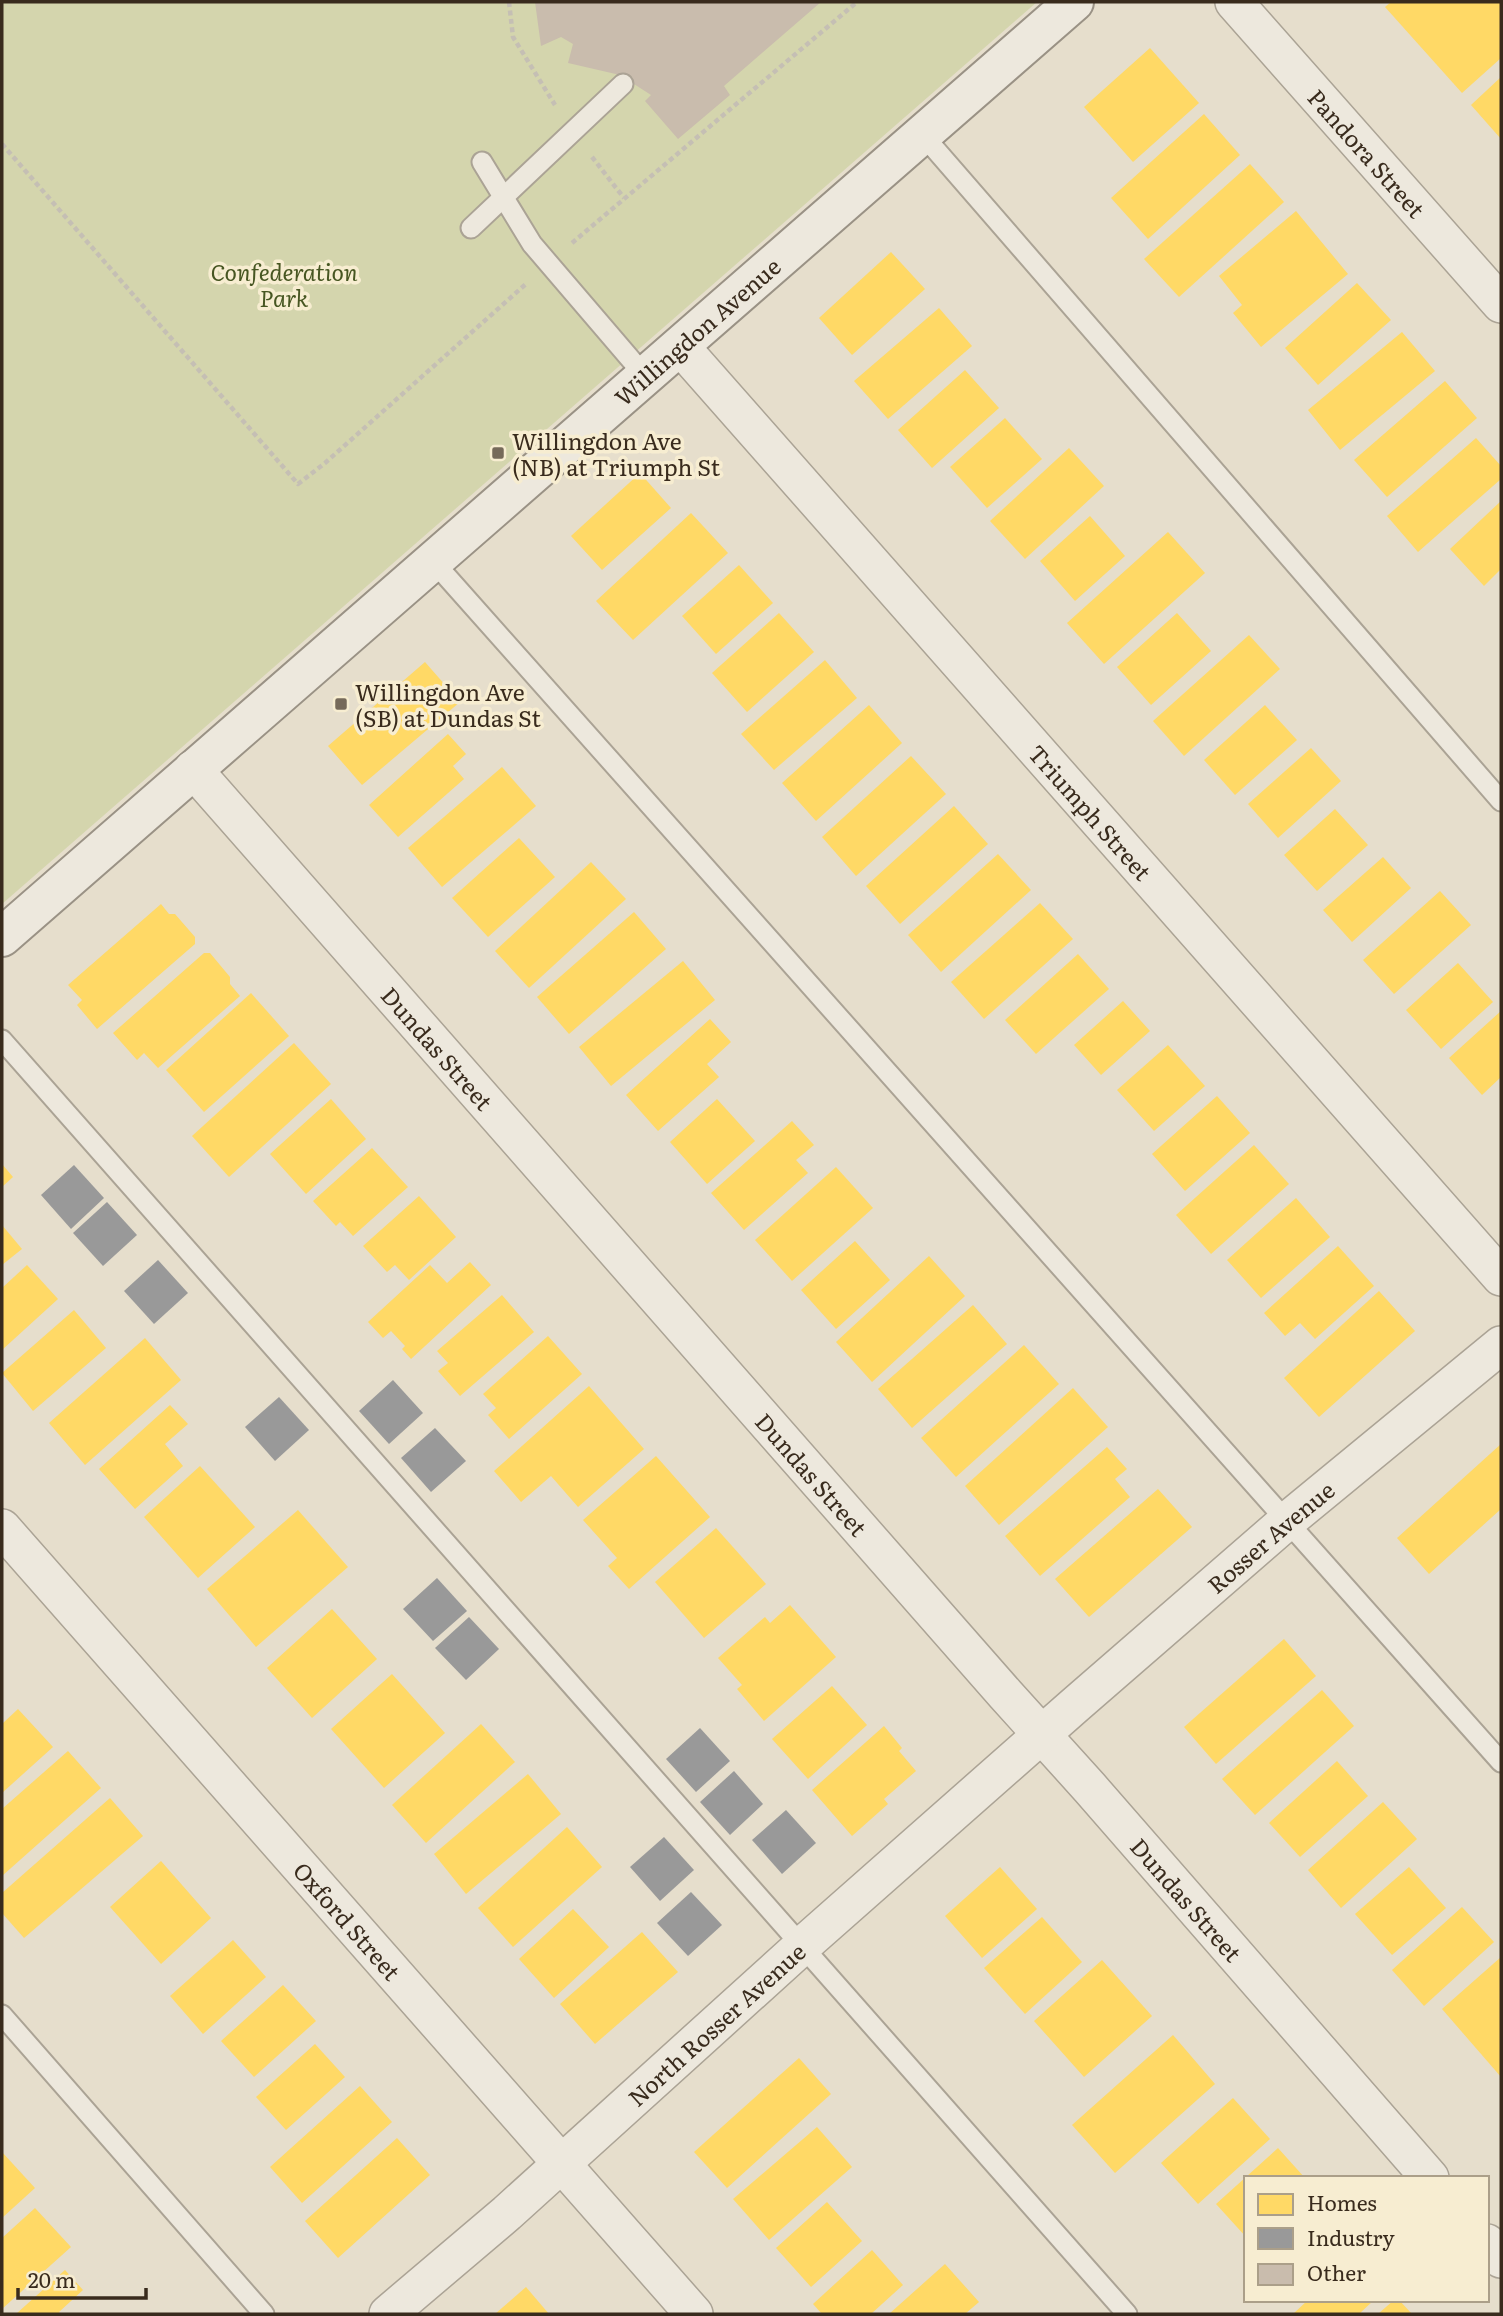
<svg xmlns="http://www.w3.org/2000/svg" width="1503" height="2316" font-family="Literata,serif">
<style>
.green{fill:#d4d5ad}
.homes{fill:#ffd966}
.industry{fill:#999}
.building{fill:#c9bcad}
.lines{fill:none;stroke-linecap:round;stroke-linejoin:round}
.lane-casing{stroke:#aba395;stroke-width:23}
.street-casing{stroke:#aba395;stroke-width:40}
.secondary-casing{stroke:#9a9285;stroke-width:42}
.path{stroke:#c5bfb4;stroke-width:4.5;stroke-dasharray:5 3.5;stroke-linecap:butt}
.lane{stroke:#ede8dd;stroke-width:19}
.street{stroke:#ede8dd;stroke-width:37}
.secondary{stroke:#ede8dd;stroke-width:38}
.poi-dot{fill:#766a5a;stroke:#f7edd1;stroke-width:2.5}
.labels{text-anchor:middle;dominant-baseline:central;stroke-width:7;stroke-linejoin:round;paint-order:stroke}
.street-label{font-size:23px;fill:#392b1d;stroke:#f7edd1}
.park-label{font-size:23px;font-style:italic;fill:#475622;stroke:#f7edd1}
.poi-label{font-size:23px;fill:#392b1d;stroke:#f7edd1;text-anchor:start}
</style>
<rect width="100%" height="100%" fill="#e6decc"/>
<polygon class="green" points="2,2 1037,2 2,904"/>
<g class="homes">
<polygon points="1391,2 1501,2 1501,58 1462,93 1385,7"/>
<polygon points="1150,48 1199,103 1133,162 1084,107"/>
<polygon points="1501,77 1501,139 1471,105"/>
<polygon points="1204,114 1240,155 1148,239 1111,198"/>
<polygon points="1250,164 1284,202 1179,297 1144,259"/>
<polygon points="1296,211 1348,274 1261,347 1233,313 1242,305 1219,276"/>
<polygon points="891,252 925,289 852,355 819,318"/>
<polygon points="1357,283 1391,320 1318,385 1285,348"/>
<polygon points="939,308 972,346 888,419 854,381"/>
<polygon points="1402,332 1435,371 1340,450 1308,410"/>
<polygon points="965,370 999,408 932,468 898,430"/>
<polygon points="1445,381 1477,418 1387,497 1354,460"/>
<polygon points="1005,418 1042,459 987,508 950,467"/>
<polygon points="1476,438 1501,466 1501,479 1418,552 1387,516"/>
<polygon points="1069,448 1104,486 1025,559 990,521"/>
<polygon points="640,473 671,508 602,570 571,536"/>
<polygon points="1501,501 1501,569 1484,586 1450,549"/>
<polygon points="691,513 728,553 633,640 596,601"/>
<polygon points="1090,516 1125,556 1075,601 1040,561"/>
<polygon points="1168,532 1205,573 1104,664 1067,623"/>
<polygon points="739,565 773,603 716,654 682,616"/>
<polygon points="779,613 814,652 747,712 712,673"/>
<polygon points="1177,613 1211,651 1151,705 1117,667"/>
<polygon points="1249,635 1280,669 1184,756 1153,721"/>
<polygon points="825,660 857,698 774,770 741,734"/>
<polygon points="425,662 460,702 362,785 328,746"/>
<polygon points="869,705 902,743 816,821 782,783"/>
<polygon points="1265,705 1297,740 1235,795 1204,760"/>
<polygon points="448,734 466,754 453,766 464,779 398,837 369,805"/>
<polygon points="1311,748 1341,781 1278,838 1248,804"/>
<polygon points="911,756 946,794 856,876 822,837"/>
<polygon points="502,767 536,806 442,887 408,848"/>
<polygon points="954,806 988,844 900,924 866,886"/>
<polygon points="1335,809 1368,845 1317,891 1284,855"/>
<polygon points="519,838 555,877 488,937 452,898"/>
<polygon points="998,854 1031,890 941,972 908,935"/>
<polygon points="1383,857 1411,888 1352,942 1323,910"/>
<polygon points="591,862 626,899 529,988 495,951"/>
<polygon points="1440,891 1471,925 1394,994 1363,960"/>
<polygon points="1040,903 1073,939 984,1019 951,982"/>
<polygon points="161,904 169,914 175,914 195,937 195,944 97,1029 77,1005 82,1000 68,985"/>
<polygon points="634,912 666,949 569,1034 537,997"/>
<polygon points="204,953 210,953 230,977 230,984 240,996 158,1068 144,1053 137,1060 113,1033"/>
<polygon points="1078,954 1109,989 1036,1054 1005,1020"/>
<polygon points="683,961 715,1000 611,1086 579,1047"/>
<polygon points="1458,963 1493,1002 1441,1049 1406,1010"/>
<polygon points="251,993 289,1036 204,1112 166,1070"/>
<polygon points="1123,1001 1150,1031 1101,1075 1074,1045"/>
<polygon points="1501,1011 1501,1077 1482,1095 1449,1058"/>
<polygon points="710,1019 731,1042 707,1064 719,1077 658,1131 626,1095"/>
<polygon points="294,1043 331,1084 229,1177 192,1136"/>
<polygon points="1168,1045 1205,1086 1154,1131 1117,1090"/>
<polygon points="1217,1096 1250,1133 1185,1191 1152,1154"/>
<polygon points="331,1099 366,1139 306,1194 270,1154"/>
<polygon points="717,1099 755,1141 707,1184 670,1142"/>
<polygon points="792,1121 814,1145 796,1160 808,1173 744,1230 711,1193"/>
<polygon points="1254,1145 1289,1184 1211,1254 1176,1215"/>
<polygon points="372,1148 408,1187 353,1236 340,1222 336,1226 313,1201"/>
<polygon points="2,1164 13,1177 2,1187"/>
<polygon points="836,1167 873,1208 792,1281 755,1240"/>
<polygon points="419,1196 456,1237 409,1280 395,1265 387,1272 363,1246"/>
<polygon points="1296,1198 1330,1237 1261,1298 1227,1260"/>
<polygon points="2,1225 22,1249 2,1265"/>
<polygon points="855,1241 890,1280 836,1329 801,1290"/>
<polygon points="1338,1246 1374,1286 1315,1339 1300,1323 1285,1336 1264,1313"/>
<polygon points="929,1256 965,1296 872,1382 836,1342"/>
<polygon points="470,1262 491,1285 411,1359 402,1349 405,1346 391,1331 383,1338 368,1322 430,1265 447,1283"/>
<polygon points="27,1265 58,1299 2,1350 2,1288"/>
<polygon points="1379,1291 1415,1331 1319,1417 1284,1378"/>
<polygon points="502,1295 534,1332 460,1396 438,1371 448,1363 437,1351"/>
<polygon points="973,1305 1007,1344 912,1428 878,1389"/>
<polygon points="74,1310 106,1348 33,1411 2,1373"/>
<polygon points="548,1336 582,1374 509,1439 488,1415 496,1408 483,1394"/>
<polygon points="145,1338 181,1380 85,1465 49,1423"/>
<polygon points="1024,1345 1059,1384 956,1477 921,1438"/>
<polygon points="589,1386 644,1449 578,1507 551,1476 521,1502 494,1471"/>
<polygon points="1073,1388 1108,1427 999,1525 965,1486"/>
<polygon points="170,1405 188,1424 165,1444 183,1466 135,1509 99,1469"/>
<polygon points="1501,1444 1501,1509 1429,1574 1397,1538"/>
<polygon points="1107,1447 1127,1469 1115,1479 1130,1497 1040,1576 1005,1536"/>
<polygon points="656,1456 710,1517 629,1589 608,1566 617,1558 583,1520"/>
<polygon points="200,1466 255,1527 198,1578 144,1517"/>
<polygon points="1158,1489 1192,1527 1089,1617 1055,1579"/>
<polygon points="298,1510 348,1567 256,1647 207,1589"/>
<polygon points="716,1528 766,1584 704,1638 655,1582"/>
<polygon points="790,1605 836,1657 764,1721 737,1689 742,1685 718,1658 765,1617 770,1623"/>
<polygon points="332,1609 377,1659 312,1718 267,1668"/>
<polygon points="1284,1639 1316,1676 1216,1764 1184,1727"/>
<polygon points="392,1674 445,1733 384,1788 331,1729"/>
<polygon points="832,1686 867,1725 808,1779 772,1739"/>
<polygon points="1322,1690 1354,1726 1255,1815 1222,1779"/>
<polygon points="18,1709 53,1747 2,1793 2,1724"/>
<polygon points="481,1724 515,1762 426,1843 392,1805"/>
<polygon points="884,1726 902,1748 899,1751 916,1771 884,1799 888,1804 852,1836 812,1790"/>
<polygon points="68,1751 101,1788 2,1876 2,1809"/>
<polygon points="1337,1761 1368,1796 1300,1857 1269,1823"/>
<polygon points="528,1774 561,1814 466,1894 434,1854"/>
<polygon points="110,1798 143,1836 24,1938 2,1913 2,1893"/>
<polygon points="1383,1802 1417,1839 1341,1908 1308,1870"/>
<polygon points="567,1827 602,1867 513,1947 478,1908"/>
<polygon points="161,1861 211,1918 161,1964 110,1907"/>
<polygon points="1000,1867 1037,1909 982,1958 945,1916"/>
<polygon points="1409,1867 1446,1908 1392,1955 1355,1914"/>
<polygon points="1462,1907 1494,1942 1424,2006 1392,1970"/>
<polygon points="573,1909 609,1947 554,1998 519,1959"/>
<polygon points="1042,1917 1082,1962 1025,2014 984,1968"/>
<polygon points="642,1932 678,1972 595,2044 560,2004"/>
<polygon points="233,1940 266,1977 203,2034 170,1996"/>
<polygon points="1501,1957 1501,2077 1442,2009"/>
<polygon points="1102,1960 1152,2016 1084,2077 1034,2021"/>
<polygon points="283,1985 316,2021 254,2077 221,2041"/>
<polygon points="1173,2035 1215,2084 1115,2173 1072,2125"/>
<polygon points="315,2044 345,2077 286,2130 256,2097"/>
<polygon points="799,2058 831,2094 727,2188 694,2152"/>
<polygon points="360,2086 392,2122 302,2203 270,2167"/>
<polygon points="1233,2098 1270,2139 1198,2204 1161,2163"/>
<polygon points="817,2127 852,2167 769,2240 733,2199"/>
<polygon points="397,2138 430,2175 338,2258 305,2221"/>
<polygon points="1278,2148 1305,2178 1246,2178 1246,2237 1216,2204"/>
<polygon points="2,2152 35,2188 2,2218"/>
<polygon points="827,2202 862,2241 811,2287 776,2248"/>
<polygon points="35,2208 71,2247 2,2309 2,2238"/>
<polygon points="872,2250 903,2285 871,2314 822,2314 813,2304"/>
<polygon points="945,2264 979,2302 965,2314 889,2314"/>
<polygon points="65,2270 83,2290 59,2312 61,2314 16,2314"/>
<polygon points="526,2287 549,2314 495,2314"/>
<polygon points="1308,2300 1374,2300 1359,2314 1293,2314"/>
<polygon points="1394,2300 1399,2300 1412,2314 1378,2314"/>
</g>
<g class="industry">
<polygon points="74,1165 104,1198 71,1229 41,1195"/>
<polygon points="107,1202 137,1235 103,1266 73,1233"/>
<polygon points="158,1260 188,1293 154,1324 124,1291"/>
<polygon points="393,1380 423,1413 389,1444 359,1411"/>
<polygon points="279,1397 309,1430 275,1461 245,1427"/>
<polygon points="435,1428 466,1461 431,1492 401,1458"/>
<polygon points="437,1578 467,1611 433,1641 403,1609"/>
<polygon points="469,1617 499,1649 466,1680 435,1648"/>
<polygon points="700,1728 730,1761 696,1792 666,1759"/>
<polygon points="734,1771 763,1804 730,1835 700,1802"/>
<polygon points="786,1810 816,1843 782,1874 752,1840"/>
<polygon points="664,1837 694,1870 660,1901 630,1867"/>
<polygon points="691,1892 722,1925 688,1956 657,1923"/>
</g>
<polygon class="building" points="535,2 821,2 724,86 730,95 678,139 645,101 651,95 620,75 568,63 573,44 561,37 541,46"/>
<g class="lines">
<defs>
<g id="lane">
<polyline points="922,134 1501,801"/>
<polyline points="482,162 532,244 645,376"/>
<polyline points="471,228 623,84"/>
<polyline points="432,560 1501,1762"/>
<polyline points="2,1040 1127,2314"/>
<polyline points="2,2015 264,2314"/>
</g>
<g id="street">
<path id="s1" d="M1234,2L1501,304"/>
<path id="s2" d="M680,346L1501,1277"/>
<path id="s3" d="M193,769L1006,1695L1090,1788L1430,2178"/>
<path id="s4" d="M2,1528C233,1789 463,2052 694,2314"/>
<polyline points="1487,2243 1501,2259"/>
<path id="s5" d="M388,2314L507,2213L802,1946L1074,1706L1287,1521L1501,1345"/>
</g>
<g id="secondary">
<path id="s6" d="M2,937L1074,2"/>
</g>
</defs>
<use href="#lane" class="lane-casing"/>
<use href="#street" class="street-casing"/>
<use href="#secondary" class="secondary-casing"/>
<g class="path">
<polyline points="509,2 513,37 555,105"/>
<polyline points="2,144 298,484 325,463 527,283"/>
<polyline points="592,157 624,198"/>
<polyline points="572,243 857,2"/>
</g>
<use href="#lane" class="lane"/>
<use href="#street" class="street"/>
<use href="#secondary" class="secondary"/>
</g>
<g class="poi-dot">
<rect x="491" y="446" width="14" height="14" rx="3.5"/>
<rect x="334" y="697" width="14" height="14" rx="3.5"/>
</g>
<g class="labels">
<g class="street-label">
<text stroke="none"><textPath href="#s1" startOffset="201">Pandora Street</textPath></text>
<text stroke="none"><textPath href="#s6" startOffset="922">Willingdon Avenue</textPath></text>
<text stroke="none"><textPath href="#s2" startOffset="621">Triumph Street</textPath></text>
<text stroke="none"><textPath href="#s3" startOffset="371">Dundas Street</textPath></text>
<text stroke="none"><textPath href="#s3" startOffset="938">Dundas Street</textPath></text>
<text stroke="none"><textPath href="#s5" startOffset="1176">Rosser Avenue</textPath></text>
<text stroke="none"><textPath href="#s3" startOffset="1505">Dundas Street</textPath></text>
<text stroke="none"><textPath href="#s4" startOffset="523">Oxford Street</textPath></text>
<text stroke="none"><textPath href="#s5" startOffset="438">North Rosser Avenue</textPath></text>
</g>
<g class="park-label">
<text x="284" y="271">Confederation<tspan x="284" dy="26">Park</tspan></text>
</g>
<g class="poi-label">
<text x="512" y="440">Willingdon Ave<tspan x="512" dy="26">(NB) at Triumph St</tspan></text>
<text x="355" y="691">Willingdon Ave<tspan x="355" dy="26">(SB) at Dundas St</tspan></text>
</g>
</g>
<rect width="1503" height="2316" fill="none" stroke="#392b1d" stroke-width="7"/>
<rect x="1244" y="2176" width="245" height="126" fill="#f7edd1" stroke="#ab9f89" stroke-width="2"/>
<rect x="1258" y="2194" width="35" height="21" fill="#ffd966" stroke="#ab9f89" stroke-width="2"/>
<text x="1307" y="2211" font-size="21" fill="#392b1d">Homes</text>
<rect x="1258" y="2228" width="35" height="21" fill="#999999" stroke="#ab9f89" stroke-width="2"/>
<text x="1307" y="2246" font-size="21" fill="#392b1d">Industry</text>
<rect x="1258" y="2264" width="35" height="21" fill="#c9bcad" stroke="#ab9f89" stroke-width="2"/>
<text x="1307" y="2281" font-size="21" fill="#392b1d">Other</text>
<path d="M18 2288v10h128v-10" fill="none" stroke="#392b1d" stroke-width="3.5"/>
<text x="28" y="2288" font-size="21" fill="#392b1d" stroke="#f7edd1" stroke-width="5" paint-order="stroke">20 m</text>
</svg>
